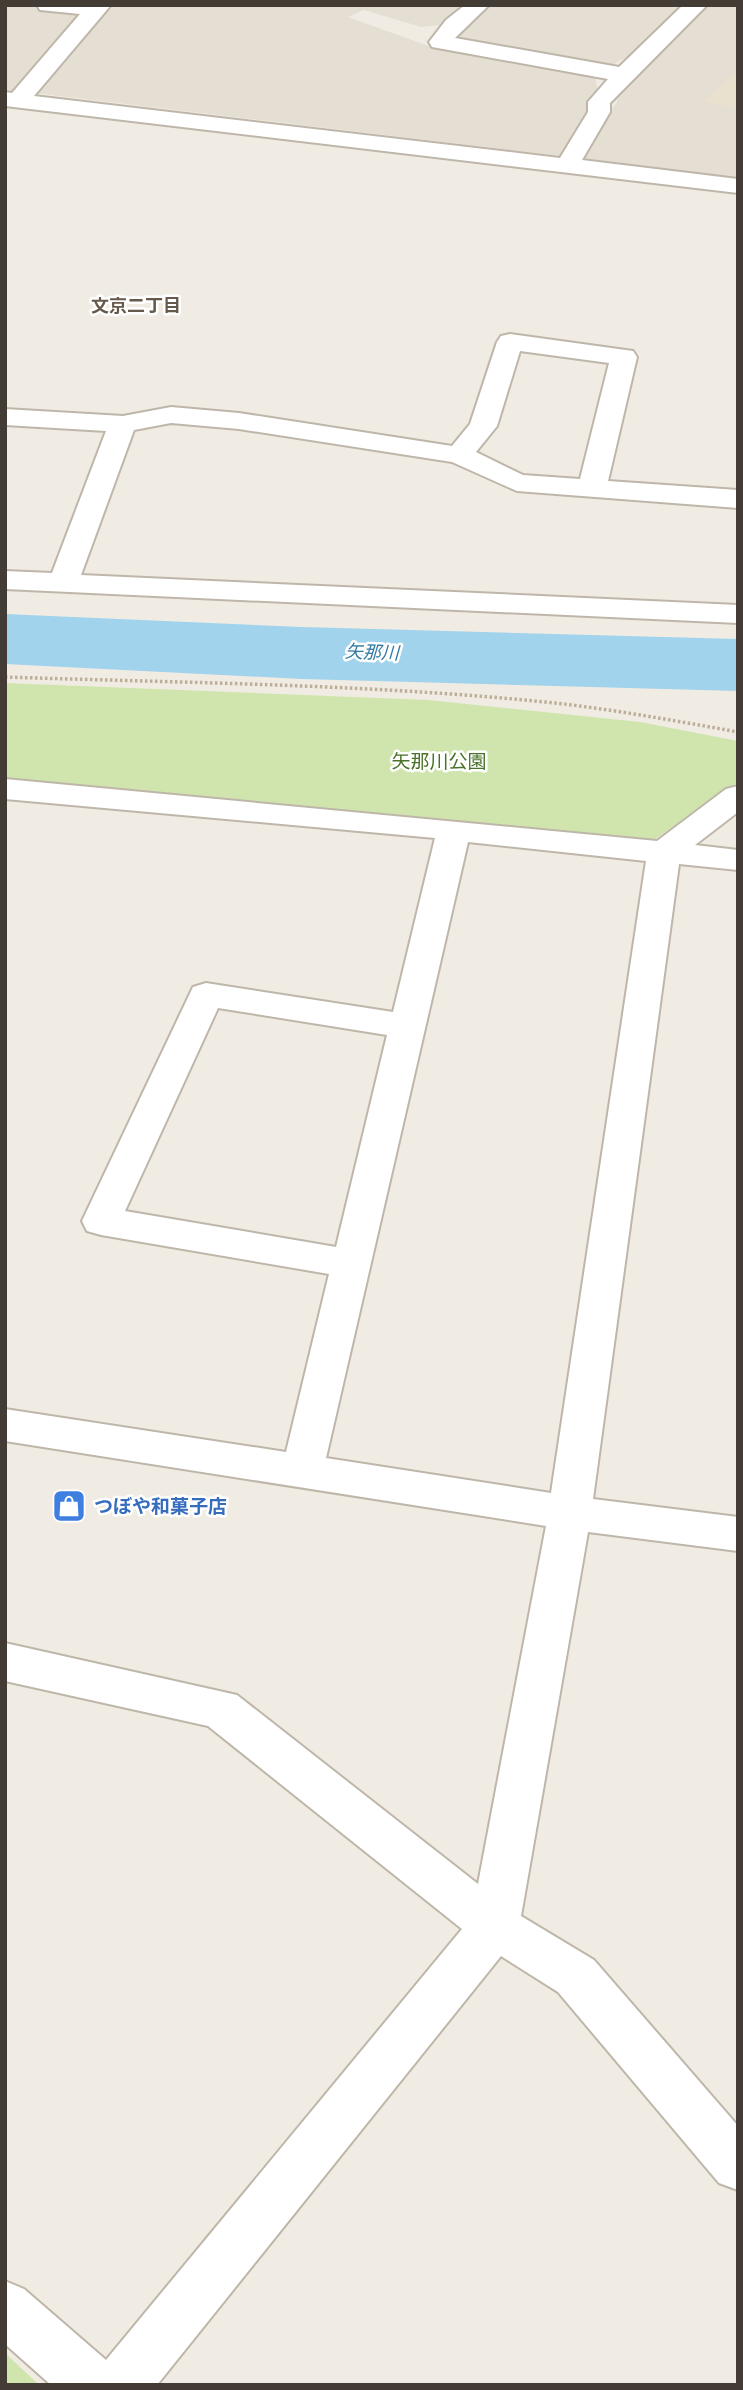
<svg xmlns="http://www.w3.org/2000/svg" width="743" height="2390" font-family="'Roboto Condensed','Noto Sans JP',sans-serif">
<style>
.residential{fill:#e5ded2}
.education{fill:#eae0ce}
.green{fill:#cfe5ad}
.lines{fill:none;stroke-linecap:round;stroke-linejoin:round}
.river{fill:#a1d3ed;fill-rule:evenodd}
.minor-casing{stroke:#bfb6aa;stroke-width:4}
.path{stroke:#bdae98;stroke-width:3.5;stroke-dasharray:2.5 2.5;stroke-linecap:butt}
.minor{fill:#fff;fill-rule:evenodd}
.labels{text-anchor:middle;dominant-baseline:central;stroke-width:5;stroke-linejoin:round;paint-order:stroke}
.far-neighbourhood-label{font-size:18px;font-weight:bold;fill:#65594b;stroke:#fff}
.far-water-label{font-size:18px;font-style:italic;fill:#307aa2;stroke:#fff}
.park-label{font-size:19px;fill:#4a722a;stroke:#fff}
.shop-label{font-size:19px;font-weight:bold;fill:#366cbe;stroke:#fff;text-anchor:start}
</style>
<rect width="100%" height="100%" fill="#f1ece3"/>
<g class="residential">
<polygon points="5,5 77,10 84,17 14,91 5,90"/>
<polygon points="115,5 461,5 440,25 421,27 364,10 348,17 434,48 595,77 599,96 561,156 34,93 92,27"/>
<polygon points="489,5 681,5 630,55 611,66 458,37 458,32"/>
<polygon points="706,5 738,5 738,71 704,101 738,108 738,178 579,158 617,102 617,90"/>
</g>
<polygon class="education" points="738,71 738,108 703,102"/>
<g class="green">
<polygon points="5,683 428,700 640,722 738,741 738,782 652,841 5,779"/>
<polygon points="5,2353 39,2385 5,2385"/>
</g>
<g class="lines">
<polygon class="river" points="5,614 302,627 738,639 738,691 302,679 5,664"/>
<defs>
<g id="minor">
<polygon points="37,5 111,5 34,96 560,158 588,112 588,102 608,79 432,47 429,42 446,20 465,5 489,5 455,38 619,67 683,5 707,5 610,103 610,112 582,160 738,179 738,193 5,106 5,92 12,93 80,14 40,10"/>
<path d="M510,334L633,351L637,357L608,481L738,490V508L517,491L452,462L239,429L171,423L134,430L81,575L738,605V623L5,589V571L52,573L106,431L5,425V409L123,416L171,407L239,413L452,446L470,424L497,342L501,336ZM520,351L609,363L580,479L523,475L476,452L497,426Z"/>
<path d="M5,779L657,841L726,789L738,786V812L695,845L738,850V870L679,864L593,1499L738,1517V1551L588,1532L521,1916L594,1960L738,2126V2190L719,2183L558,1992L501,1956L157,2385H51L5,2344V2281L24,2289L106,2360L462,1929L208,1726L5,1681V1643L237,1695L478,1884L546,1526L5,1441V1409L286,1452L329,1274L101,1235L87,1231L82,1221L193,987L206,983L393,1012L435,838L5,799ZM468,842L646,861L551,1493L326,1458ZM218,1008L387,1035L336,1247L125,1211Z"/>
</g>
</defs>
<use href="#minor" class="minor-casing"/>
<path class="path" d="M5,677C188,683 372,684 555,703C616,710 677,721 738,732"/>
<use href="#minor" class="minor"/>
</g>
<defs>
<symbol id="shop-square" viewBox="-11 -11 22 22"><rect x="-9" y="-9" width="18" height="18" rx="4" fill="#3f7fe0" stroke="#fff"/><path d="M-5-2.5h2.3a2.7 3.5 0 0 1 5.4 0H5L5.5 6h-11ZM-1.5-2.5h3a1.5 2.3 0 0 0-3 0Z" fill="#fff"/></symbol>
</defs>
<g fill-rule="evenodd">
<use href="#shop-square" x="50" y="1487" width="38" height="38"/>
</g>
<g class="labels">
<g class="far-neighbourhood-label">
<text x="136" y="305">文京二丁目</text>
</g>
<g class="far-water-label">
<text transform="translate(372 652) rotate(2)">矢那川</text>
</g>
<g class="park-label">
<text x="439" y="761">矢那川公園</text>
</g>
<g class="shop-label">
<text x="94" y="1506">つぼや和菓子店</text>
</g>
</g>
<rect width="743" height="2390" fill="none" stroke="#433c34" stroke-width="14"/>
</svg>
